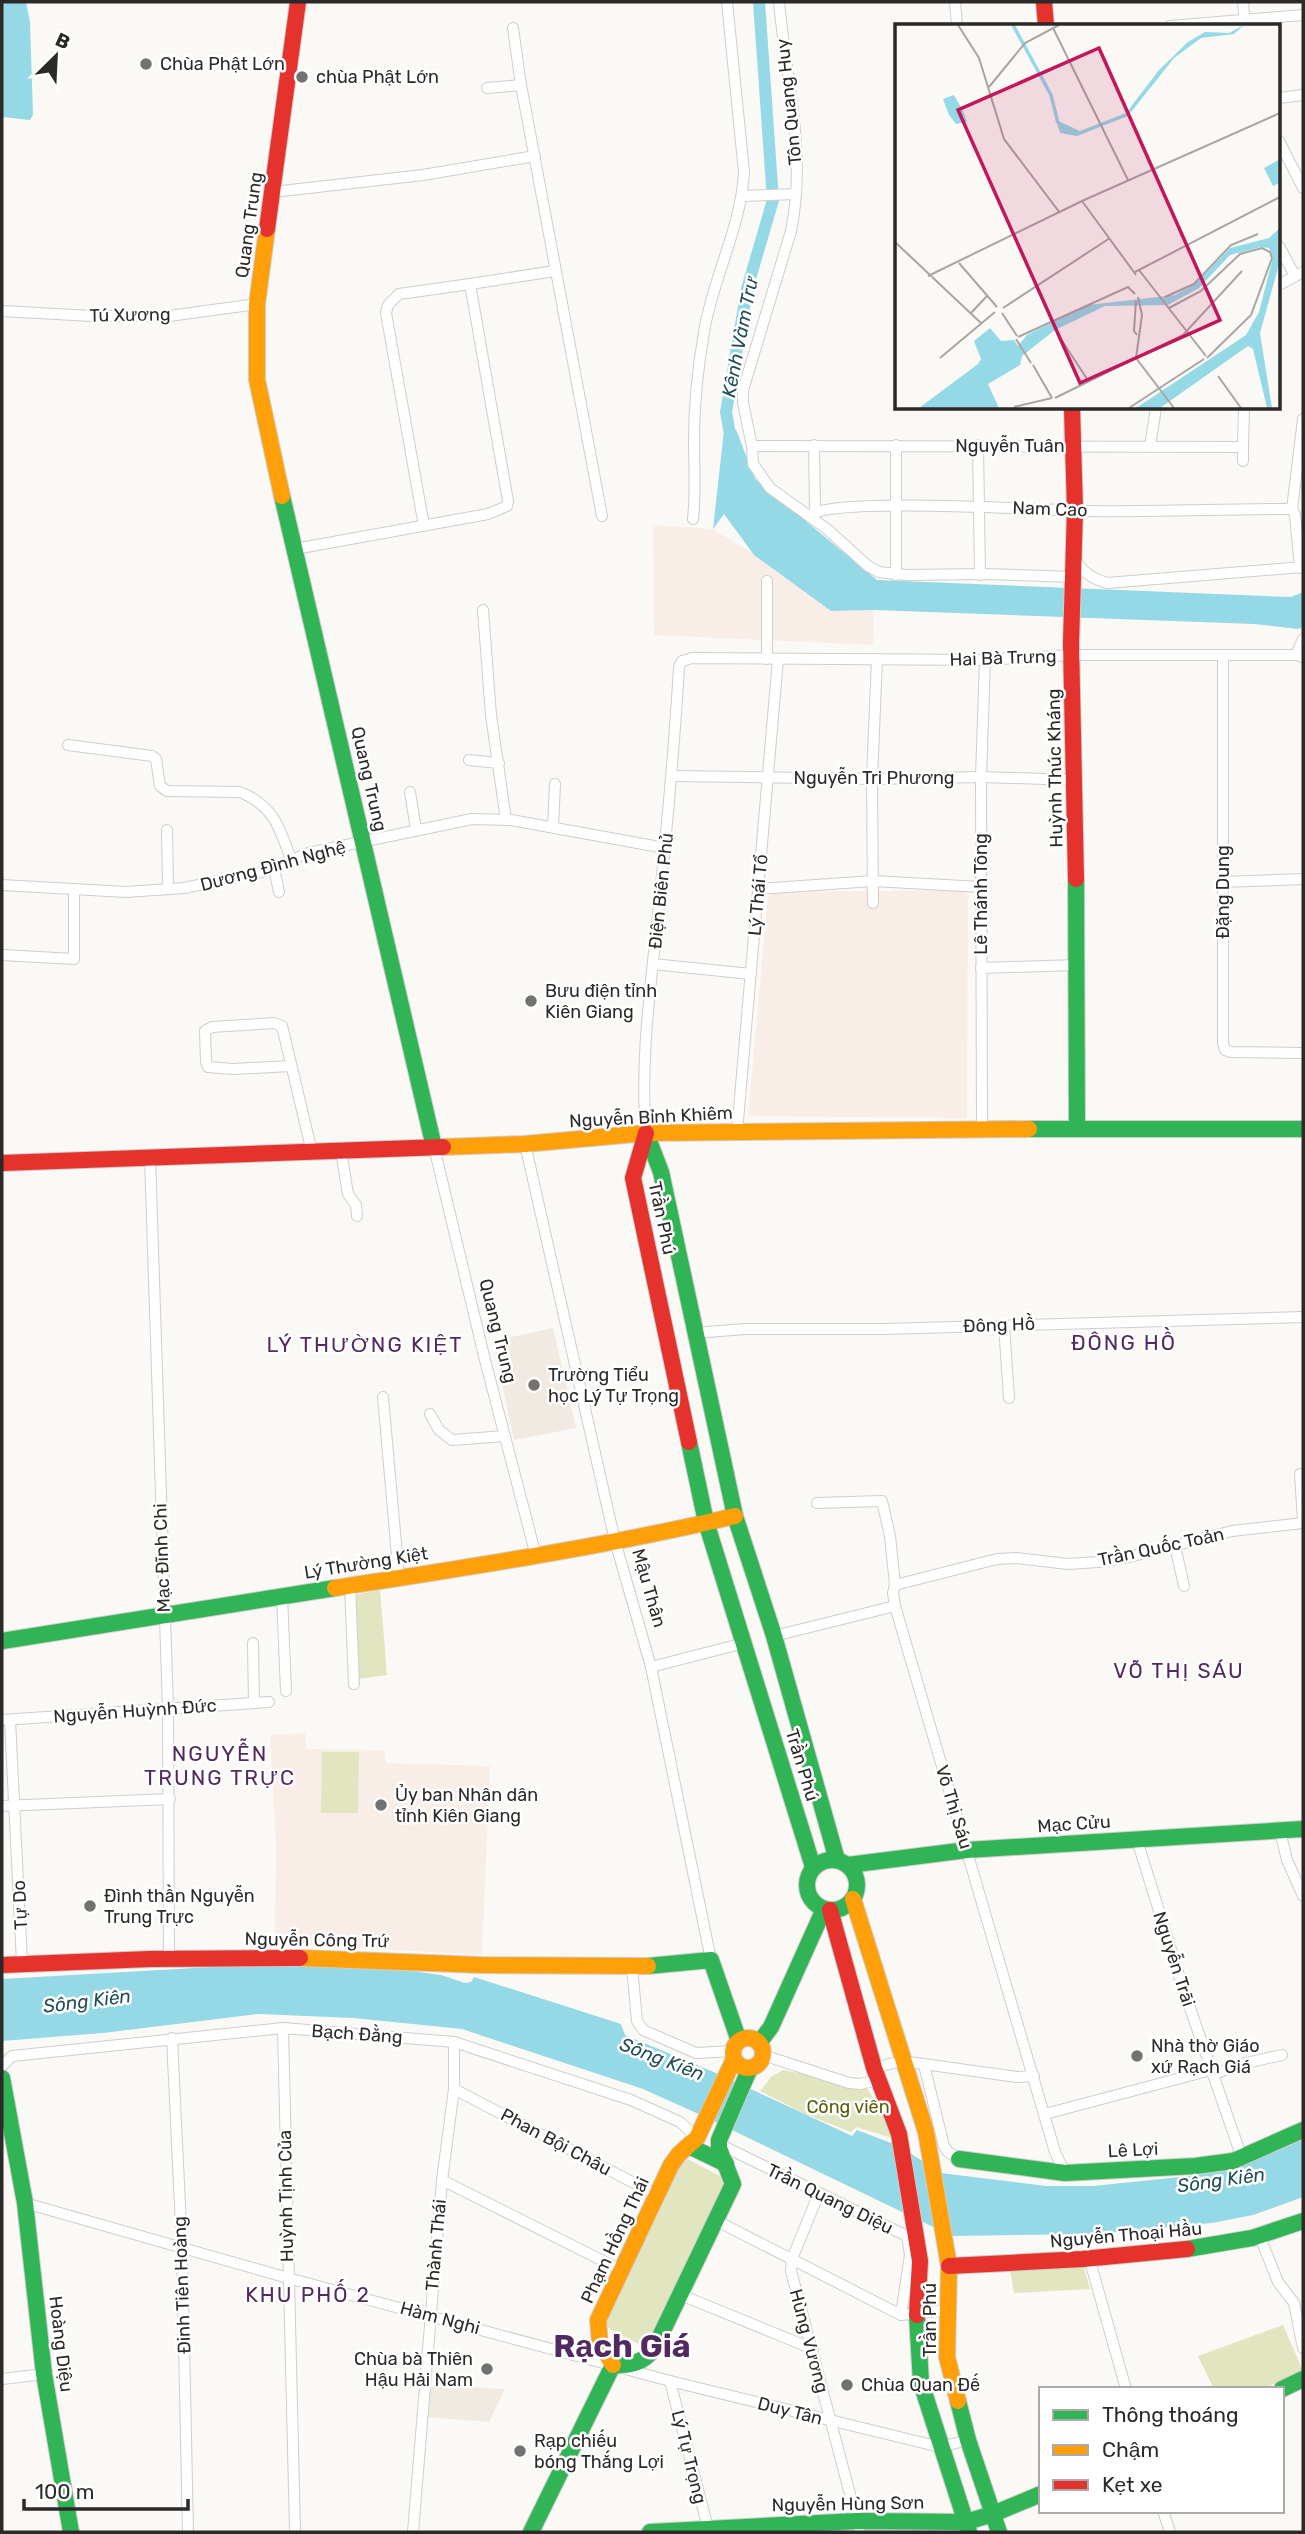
<svg xmlns="http://www.w3.org/2000/svg" width="1305" height="2534" font-family="Rubik,sans-serif">
<style>
.commercial{fill:#f9ede8}
.built{fill:#f1eae2}
.green{fill:#e1e6c0}
.water{fill:#95d9e6}
.lines{fill:none;stroke-linecap:round;stroke-linejoin:round}
.canal{stroke:#95d9e6;stroke-width:12}
.street-casing{stroke:#cfcecb;stroke-width:12}
.fast-casing{stroke:#cfcecb;stroke-width:18}
.slow-casing{stroke:#cfcecb;stroke-width:18}
.jam-casing{stroke:#cfcecb;stroke-width:18}
.street{stroke:#fefefe;stroke-width:10}
.fast{stroke:#30b455;stroke-width:16}
.slow{stroke:#ff9f0a;stroke-width:16}
.jam{stroke:#e5322d;stroke-width:16}
.poi-dot{fill:#747270;stroke:#fff;stroke-width:2.5}
.labels{text-anchor:middle;dominant-baseline:central;stroke-width:5;stroke-linejoin:round;paint-order:stroke}
.poi-label{font-size:18px;fill:#2c2a28;stroke:#fff;text-anchor:start}
.street-label{font-size:18px;fill:#2c2a28;stroke:#fff}
.park-label{font-size:18px;fill:#565e09;stroke:#fff}
.water-label{font-size:19px;font-style:italic;fill:#224e57;stroke:#fff}
.quarter-label{font-size:21px;letter-spacing:2px;fill:#522a60;stroke:#fff}
.town-label{font-size:32px;font-weight:bold;fill:#522a60;stroke:#fff}
.inset-river{fill:none;stroke:#95d9e6;stroke-width:3.5}
.inset-road{fill:none;stroke:#a8a6a4;stroke-width:2}
.view{fill:#c2185b;fill-opacity:0.15;stroke:#c2185b;stroke-width:3.5}
.inset-edge{fill:none;stroke:#2c2a28;stroke-width:3.5}
</style>
<rect width="100%" height="100%" fill="#fbf9f6"/>
<g class="commercial">
<polygon points="653,525 713,529 754,555 831,611 874,610 873,645 654,635"/>
<polygon points="963,890 968,895 967,1118 748,1116 768,897 773,892"/>
<polygon points="305,1733 307,1749 384,1750 386,1763 490,1766 482,1955 275,1943 276,1844 270,1735"/>
</g>
<g class="built">
<polygon points="553,1328 576,1428 514,1440 493,1341"/>
<polygon points="429,2385 505,2389 489,2422 425,2417"/>
</g>
<g class="green">
<polygon points="380,1590 387,1675 358,1679 354,1595"/>
<polygon points="322,1752 359,1752 358,1813 321,1813"/>
<path d="M783,2070C812,2075 838,2084 867,2088L891,2126L892,2138L856,2127L851,2132L805,2114L760,2091L771,2077Z"/>
<polygon points="686,2158 727,2180 647,2348 612,2331 605,2324 678,2162"/>
<polygon points="1083,2265 1090,2289 1014,2293 1010,2270"/>
<polygon points="1283,2325 1303,2371 1263,2389 1214,2389 1198,2356"/>
</g>
<g class="water">
<polygon points="2,2 26,2 30,22 33,115 30,120 2,117"/>
<polygon points="726,412 737,432 755,479 877,580 1291,597 1303,592 1303,627 1298,629 1254,624 874,610 831,611 754,555 724,514 713,529"/>
<polygon points="333,1960 441,1975 465,1983 471,1982 474,1977 621,2024 625,2035 716,2073 852,2136 857,2130 899,2146 941,2173 1046,2186 1093,2186 1190,2176 1234,2168 1303,2139 1303,2197 1253,2215 1212,2223 1096,2234 952,2236 703,2116 643,2089 462,2029 353,2018 259,2014 103,2033 2,2041 2,1979"/>
</g>
<g class="lines">
<polyline class="canal" points="729,429 726,412 747,289 773,200 759,2"/>
<defs>
<g id="street">
<polyline points="955,2 957,26"/>
<polyline points="1243,2 1245,26"/>
<polyline points="1170,26 1303,15"/>
<polyline points="513,28 521,85 602,516"/>
<polyline points="487,88 521,85"/>
<polyline points="1279,98 1303,95"/>
<polyline points="1279,141 1303,188"/>
<polyline points="273,192 423,175 535,156"/>
<polyline points="743,196 796,194"/>
<polyline points="1279,246 1295,276"/>
<polyline points="470,284 555,271"/>
<polyline points="1279,285 1303,272"/>
<polyline points="2,311 92,316 169,316 257,304"/>
<polyline points="814,445 815,511"/>
<polyline points="978,445 980,575"/>
<path d="M752,446L743,403V390L791,231C807,153 786,79 779,2"/>
<polyline points="1150,446 1156,408"/>
<polyline points="1243,447 1244,408"/>
<path d="M810,515C835,497 1041,510 1085,511C1154,512 1223,509 1292,509"/>
<path d="M693,519C696,492 694,466 694,439C694,403 698,367 704,332C713,277 741,228 744,172L727,2"/>
<polyline points="295,549 488,514 507,506 508,501 470,284 399,294 388,305 386,313 424,526"/>
<path d="M1074,559C1084,573 1091,578 1107,583L1303,567"/>
<polyline points="1300,568 1295,515 1292,509 1303,419"/>
<polyline points="896,575 896,445"/>
<polyline points="1073,577 986,574 906,575 879,572 868,566 827,529 770,488 753,464 752,446 1243,447 1243,461"/>
<polyline points="767,581 767,659"/>
<polyline points="483,610 491,715 506,820"/>
<polyline points="1296,655 1303,639"/>
<polyline points="1223,656 1223,1043 1225,1050 1231,1052 1303,1053"/>
<path d="M68,745L152,756L156,759L160,786L167,791L240,792C274,806 279,827 291,859"/>
<polyline points="469,760 499,763"/>
<polyline points="673,776 872,779 981,777 1075,780"/>
<polyline points="410,792 416,829"/>
<polyline points="553,827 555,784"/>
<polyline points="167,830 168,889"/>
<polyline points="274,868 279,892"/>
<polyline points="1222,882 1303,879"/>
<polyline points="2,885 126,892 184,888 262,872 308,853 472,819 511,820 665,848"/>
<polyline points="759,889 873,881 981,887"/>
<polyline points="873,903 872,779 877,659"/>
<polyline points="2,955 74,959 74,889"/>
<polyline points="653,964 751,974"/>
<polyline points="981,968 1076,965"/>
<polyline points="291,1066 233,1069 208,1067 206,1061 205,1031 212,1027 274,1023 282,1026 312,1152"/>
<polyline points="982,1129 981,777 985,660"/>
<polyline points="737,1132 778,659"/>
<path d="M646,1133C640,1064 650,992 657,924C666,838 674,753 679,667L682,661L692,658L985,660L1072,655H1296L1303,657"/>
<polyline points="525,1144 615,1541 651,1667 711,1960"/>
<polyline points="434,1147 485,1360 536,1556"/>
<polyline points="341,1151 348,1194 356,1205 357,1216"/>
<polyline points="150,1157 168,1709 169,1959"/>
<polyline points="1004,1325 1009,1398"/>
<polyline points="695,1333 745,1329 883,1329 1303,1317"/>
<polyline points="383,1397 399,1578"/>
<polyline points="430,1414 439,1430 452,1440 505,1436"/>
<polyline points="1300,1474 1303,1521"/>
<polyline points="817,1503 882,1501 890,1536 895,1585 893,1593 895,1606 1055,2152 1065,2173"/>
<polyline points="1175,1546 1184,1586"/>
<polyline points="350,1585 354,1684"/>
<polyline points="895,1585 997,1559 1016,1558 1068,1564 1098,1562 1129,1557 1232,1531 1303,1523"/>
<polyline points="282,1596 286,1691"/>
<polyline points="774,1636 895,1606"/>
<polyline points="253,1643 254,1703"/>
<polyline points="651,1667 744,1643"/>
<polyline points="2,1720 269,1702"/>
<polyline points="10,1720 22,1963"/>
<polyline points="2,1806 170,1799"/>
<polyline points="1280,1831 1287,1860 1303,1896"/>
<polyline points="1137,1840 1182,1985 1242,2158"/>
<polyline points="632,1967 637,2021 643,2030 696,2053 733,2051"/>
<polyline points="283,2028 295,2532"/>
<polyline points="172,2038 182,2247 188,2532"/>
<polyline points="763,2055 849,2083 860,2084 879,2080"/>
<polyline points="924,2065 944,2146 948,2152 959,2159"/>
<polyline points="2,2066 12,2056 283,2028 454,2042 631,2100 680,2122 697,2138"/>
<polyline points="874,2068 902,2061 1017,2077 1034,2076"/>
<polyline points="1213,2075 1237,2065 1282,2055"/>
<polyline points="454,2089 657,2195"/>
<polyline points="1045,2114 1211,2070"/>
<polyline points="719,2144 907,2236 910,2255 901,2315"/>
<polyline points="442,2180 621,2270"/>
<polyline points="819,2193 792,2259 791,2271 860,2532"/>
<polyline points="25,2203 288,2278 670,2381 940,2447 968,2440"/>
<polyline points="717,2221 901,2315 948,2310"/>
<polyline points="1260,2237 1278,2282 1294,2303 1303,2348"/>
<polyline points="1090,2261 1126,2389"/>
<polyline points="681,2295 813,2349"/>
<polyline points="2,2379 44,2374"/>
<polyline points="670,2381 709,2532"/>
<polyline points="1163,2511 1170,2532"/>
<polyline points="413,2532 442,2180 454,2089 454,2042"/>
</g>
<g id="fast">
<polyline points="282,496 434,1147"/>
<polyline points="1076,879 1077,1128"/>
<polyline points="1029,1129 1303,1129"/>
<polyline points="646,1133 661,1172 735,1516 774,1636 837,1860"/>
<polyline points="689,1442 706,1522 813,1867"/>
<polyline points="2,1641 335,1588"/>
<circle cx="832" cy="1885" r="25"/>
<polyline points="848,1865 967,1850 1303,1829"/>
<polyline points="648,1966 711,1960 739,2041"/>
<polyline points="759,2043 771,2027 824,1909"/>
<polyline points="2,2078 25,2203 44,2374 71,2532"/>
<polyline points="689,2146 726,2164"/>
<polyline points="959,2159 1065,2173 1195,2166 1233,2161 1303,2130"/>
<polyline points="1187,2249 1252,2238 1303,2221"/>
<polyline points="917,2315 921,2383 969,2532"/>
<path d="M613,2365C630,2366 643,2363 654,2349L733,2184L719,2148V2140L750,2068"/>
<polyline points="1282,2389 1303,2379"/>
<polyline points="958,2401 968,2440 999,2532"/>
<polyline points="531,2532 613,2365"/>
<polyline points="650,2532 857,2521 966,2522 993,2514 1041,2494"/>
</g>
<g id="slow">
<polyline points="267,229 257,304 257,380 282,496"/>
<polyline points="443,1147 525,1144 646,1133 1029,1129"/>
<path d="M335,1588C469,1567 603,1547 735,1516"/>
<polyline points="853,1899 926,2132 949,2266 947,2357 958,2401"/>
<polyline points="300,1958 481,1965 648,1966"/>
<circle cx="748" cy="2053" r="15"/>
<polyline points="613,2365 600,2344 598,2320 671,2165 679,2154 697,2138 734,2059"/>
</g>
<g id="jam">
<polyline points="1044,2 1046,26"/>
<polyline points="267,229 298,2"/>
<polyline points="1072,408 1075,510 1071,643 1076,879"/>
<polyline points="646,1133 633,1178 689,1442"/>
<polyline points="2,1163 443,1147"/>
<polyline points="830,1910 874,2068 899,2134 920,2261 917,2315"/>
<polyline points="2,1965 150,1959 300,1958"/>
<polyline points="949,2266 1083,2259 1187,2249"/>
</g>
</defs>
<use href="#street" class="street-casing"/>
<use href="#fast" class="fast-casing"/>
<use href="#slow" class="slow-casing"/>
<use href="#jam" class="jam-casing"/>
<use href="#street" class="street"/>
<use href="#fast" class="fast"/>
<use href="#slow" class="slow"/>
<use href="#jam" class="jam"/>
</g>
<g class="poi-dot">
<circle cx="146" cy="64" r="7"/>
<circle cx="302" cy="77" r="7"/>
<circle cx="531" cy="1001" r="7"/>
<circle cx="534" cy="1385" r="7"/>
<circle cx="381" cy="1805" r="7"/>
<circle cx="90" cy="1906" r="7"/>
<circle cx="1137" cy="2056" r="7"/>
<circle cx="487" cy="2369" r="7"/>
<circle cx="847" cy="2385" r="7"/>
<circle cx="520" cy="2451" r="7"/>
</g>
<g class="labels">
<g class="poi-label">
<text x="160" y="64">Chùa Phật Lớn</text>
<text x="316" y="77">chùa Phật Lớn</text>
<text x="545" y="991">Bưu điện tỉnh<tspan x="545" dy="21">Kiên Giang</tspan></text>
<text x="548" y="1375">Trường Tiểu<tspan x="548" dy="21">học Lý Tự Trọng</tspan></text>
<text x="395" y="1795">Ủy ban Nhân dân<tspan x="395" dy="21">tỉnh Kiên Giang</tspan></text>
<text x="104" y="1896">Đình thần Nguyễn<tspan x="104" dy="21">Trung Trực</tspan></text>
<text x="1151" y="2046">Nhà thờ Giáo<tspan x="1151" dy="21">xứ Rạch Giá</tspan></text>
<text x="473" y="2359" text-anchor="end">Chùa bà Thiên<tspan x="473" dy="21">Hậu Hải Nam</tspan></text>
<text x="861" y="2385">Chùa Quan Đế</text>
<text x="534" y="2441">Rạp chiếu<tspan x="534" dy="21">bóng Thắng Lợi</tspan></text>
</g>
<g class="street-label">
<text transform="translate(789 102) rotate(-96)">Tôn Quang Huy</text>
<text transform="translate(249 225) rotate(-82)">Quang Trung</text>
<text transform="translate(130 315) rotate(-1)">Tú Xương</text>
<text x="1010" y="446">Nguyễn Tuân</text>
<text transform="translate(1050 509) rotate(2)">Nam Cao</text>
<text transform="translate(1003 658) rotate(-2)">Hai Bà Trưng</text>
<text transform="translate(1055 768) rotate(-91)">Huỳnh Thúc Kháng</text>
<text x="874" y="778">Nguyễn Tri Phương</text>
<text transform="translate(369 779) rotate(77)">Quang Trung</text>
<text transform="translate(273 866) rotate(-15)">Dương Đình Nghệ</text>
<text transform="translate(661 891) rotate(-84)">Điện Biên Phủ</text>
<text transform="translate(1223 892) rotate(-90)">Đặng Dung</text>
<text transform="translate(981 894) rotate(-90)">Lê Thánh Tông</text>
<text transform="translate(758 895) rotate(-85)">Lý Thái Tổ</text>
<text transform="translate(651 1117) rotate(-3)">Nguyễn Bỉnh Khiêm</text>
<text transform="translate(662 1218) rotate(78)">Trần Phú</text>
<text transform="translate(999 1325) rotate(-2)">Đông Hồ</text>
<text transform="translate(498 1331) rotate(76)">Quang Trung</text>
<text transform="translate(1161 1547) rotate(-12)">Trần Quốc Toản</text>
<text transform="translate(162 1558) rotate(-92)">Mạc Đĩnh Chi</text>
<text transform="translate(366 1563) rotate(-9)">Lý Thường Kiệt</text>
<text transform="translate(649 1588) rotate(74)">Mậu Thân</text>
<text transform="translate(135 1711) rotate(-4)">Nguyễn Huỳnh Đức</text>
<text transform="translate(802 1765) rotate(73)">Trần Phú</text>
<text transform="translate(954 1807) rotate(73)">Võ Thị Sáu</text>
<text transform="translate(1074 1824) rotate(-4)">Mạc Cửu</text>
<text transform="translate(20 1905) rotate(-93)">Tự Do</text>
<text transform="translate(317 1940) rotate(1)">Nguyễn Công Trứ</text>
<text transform="translate(1174 1959) rotate(72)">Nguyễn Trãi</text>
<text transform="translate(357 2034) rotate(4)">Bạch Đằng</text>
<text transform="translate(556 2142) rotate(28)">Phan Bội Châu</text>
<text transform="translate(1133 2150) rotate(-3)">Lê Lợi</text>
<text transform="translate(286 2196) rotate(-91)">Huỳnh Tịnh Của</text>
<text transform="translate(830 2199) rotate(26)">Trần Quang Diệu</text>
<text transform="translate(1126 2235) rotate(-5)">Nguyễn Thoại Hầu</text>
<text transform="translate(615 2240) rotate(-65)">Phạm Hồng Thái</text>
<text transform="translate(436 2245) rotate(-85)">Thành Thái</text>
<text transform="translate(182 2285) rotate(-92)">Đinh Tiên Hoàng</text>
<text transform="translate(440 2318) rotate(15)">Hàm Nghi</text>
<text transform="translate(930 2320) rotate(-90)">Trần Phú</text>
<text transform="translate(809 2341) rotate(75)">Hùng Vương</text>
<text transform="translate(61 2344) rotate(83)">Hoàng Diệu</text>
<text transform="translate(790 2411) rotate(14)">Duy Tân</text>
<text transform="translate(689 2457) rotate(76)">Lý Tự Trọng</text>
<text transform="translate(848 2504) rotate(-1)">Nguyễn Hùng Sơn</text>
</g>
<g class="park-label">
<text x="848" y="2107">Công viên</text>
</g>
<g class="water-label">
<text transform="translate(740 337) rotate(-79)">Kênh Vàm Trư</text>
<text transform="translate(87 2001) rotate(-7)">Sông Kiên</text>
<text transform="translate(662 2059) rotate(21)">Sông Kiên</text>
<text transform="translate(1221 2180) rotate(-8)">Sông Kiên</text>
</g>
<g class="quarter-label">
<text x="1124" y="1342">ĐÔNG HỒ</text>
<text x="365" y="1344">LÝ THƯỜNG KIỆT</text>
<text x="1179" y="1670">VÕ THỊ SÁU</text>
<text x="220" y="1753">NGUYỄN<tspan x="220" dy="24">TRUNG TRỰC</tspan></text>
<text x="308" y="2294">KHU PHỐ 2</text>
</g>
<g class="town-label">
<text x="622" y="2346">Rạch Giá</text>
</g>
</g>
<g transform="translate(895 24)">
<rect width="385" height="385" fill="#fbf9f6"/>
<path d="M349,1L339,10L306,14L279,34L233,92L182,112L165,109L161,96L185,107L231,89L264,46L293,18L310,8L334,9ZM59,71L68,87L72,98L61,100L54,91L48,75ZM385,135V159L378,162L369,144ZM385,204V237L365,309L377,384H372L358,325L353,322L265,384H241L351,311L364,288L378,233L374,224L366,223L335,231L304,264L273,281L210,282L160,306L127,332L125,341L93,360L104,384H24L83,340L86,335L79,317L95,304L106,317L119,316L123,322L132,311L193,281L280,271L300,260L335,224L374,214Z" fill="#95d9e6"/>
<path class="inset-river" d="M118,1L156,71L163,99M49,384L91,341L101,316M52,384L88,345M54,384L108,321M57,384L91,345M59,384L83,356"/>
<path class="inset-road" d="M63,1L84,34L109,115L165,189M158,4L233,156M94,63L130,19L164,1M187,177L385,89M187,177L241,251M0,218L87,300M64,239L102,283M244,246L311,332M240,248L385,173M33,252L187,177M243,273L247,291L241,334L279,384M270,273L299,260L336,221L363,210M241,277L239,307L242,311M108,284L215,214M274,284L306,267L345,230L367,224L375,228L377,234L356,291L312,334M76,289L92,272M107,289L122,312M162,309L194,358M123,313L233,263L240,270M121,315L136,339M45,334L100,288M138,341L157,374M323,352L346,384M160,374L288,311L347,247M119,383L157,374M234,384L309,335"/>
<path class="view" d="M204,24L325,296L185,359L63,86Z"/>
<rect width="385" height="385" class="inset-edge"/>
</g>
<rect width="1305" height="2534" fill="none" stroke="#2c2a28" stroke-width="7"/>
<rect x="1039" y="2387" width="245" height="126" fill="#ffffff" stroke="#abaaa9" stroke-width="2"/>
<rect x="1053" y="2410" width="35" height="10" fill="#30b455" stroke="#abaaa9" stroke-width="2"/>
<text x="1102" y="2422" font-size="21" fill="#2c2a28">Thông thoáng</text>
<rect x="1053" y="2445" width="35" height="10" fill="#ff9f0a" stroke="#abaaa9" stroke-width="2"/>
<text x="1102" y="2457" font-size="21" fill="#2c2a28">Chậm</text>
<rect x="1053" y="2480" width="35" height="10" fill="#e5322d" stroke="#abaaa9" stroke-width="2"/>
<text x="1102" y="2492" font-size="21" fill="#2c2a28">Kẹt xe</text>
<g transform="translate(56 56) rotate(24)" stroke="#ffffff" stroke-width="5" paint-order="stroke">
<path d="M0-5L12 26L0 18L-12 26Z" fill="#2c2a28"/>
<text y="-10" font-size="19" font-weight="bold" text-anchor="middle" fill="#2c2a28">B</text>
</g>
<path d="M24 2499v10h164v-10" fill="none" stroke="#2c2a28" stroke-width="3.5"/>
<text x="35" y="2499" font-size="21" fill="#2c2a28" stroke="#ffffff" stroke-width="5" paint-order="stroke">100 m</text>
</svg>
